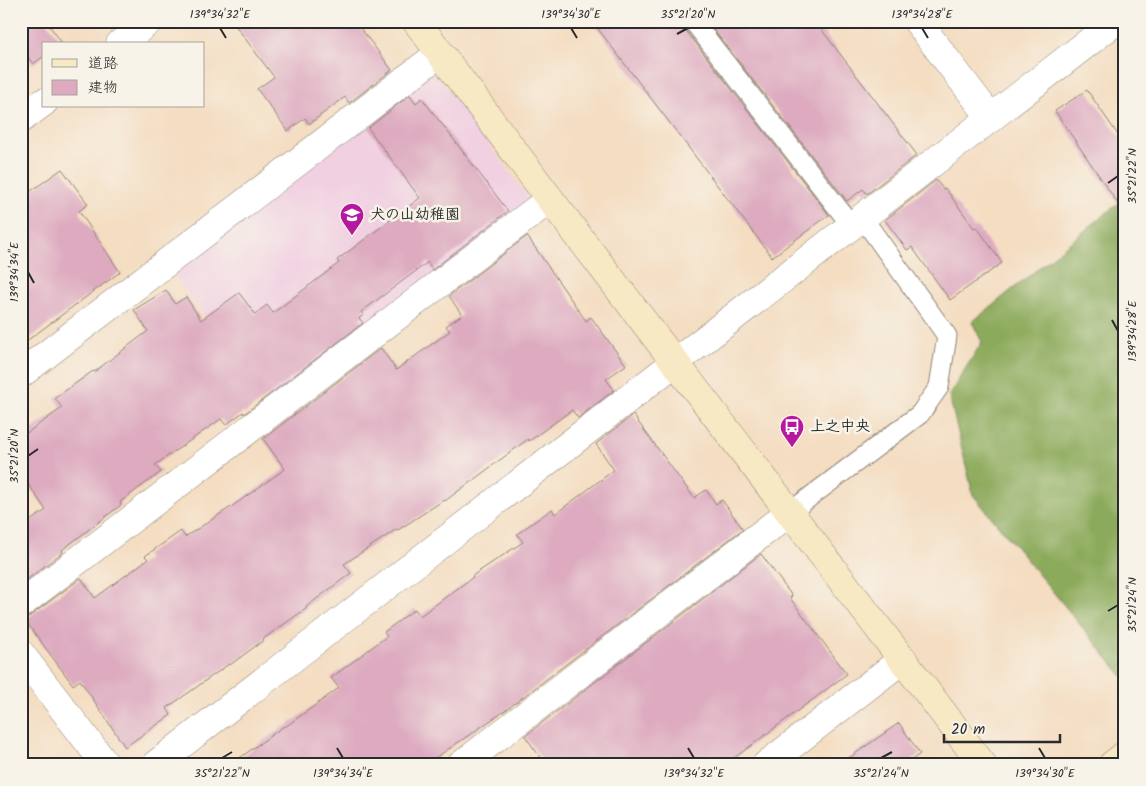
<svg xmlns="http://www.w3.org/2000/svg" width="1146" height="786" font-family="Kalam,'Klee One',sans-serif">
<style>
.built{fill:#f1d0e2}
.forest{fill:#8caa5c;stroke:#5c6a44}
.building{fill:#ddaac0}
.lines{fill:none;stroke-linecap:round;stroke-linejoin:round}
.lane-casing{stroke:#908476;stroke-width:21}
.street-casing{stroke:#908476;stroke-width:29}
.secondary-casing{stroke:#908476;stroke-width:29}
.lane{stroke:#fff;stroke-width:19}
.street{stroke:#fff;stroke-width:28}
.secondary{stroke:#f6e9c3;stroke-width:28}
.ticks{fill:none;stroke:#2b2b2b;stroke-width:2}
.labels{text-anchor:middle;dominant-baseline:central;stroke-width:5;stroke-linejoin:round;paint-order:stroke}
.poi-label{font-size:15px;font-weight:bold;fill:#2b2b2b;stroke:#f7f3e8;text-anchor:start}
.neatline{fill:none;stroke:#2b2b2b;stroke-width:2}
.ticks-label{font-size:12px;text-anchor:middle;fill:#2b2b2b}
</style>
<rect width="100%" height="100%" fill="#f7f3e8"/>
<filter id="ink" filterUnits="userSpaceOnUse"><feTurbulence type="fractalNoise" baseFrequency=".02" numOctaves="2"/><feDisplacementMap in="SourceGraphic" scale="10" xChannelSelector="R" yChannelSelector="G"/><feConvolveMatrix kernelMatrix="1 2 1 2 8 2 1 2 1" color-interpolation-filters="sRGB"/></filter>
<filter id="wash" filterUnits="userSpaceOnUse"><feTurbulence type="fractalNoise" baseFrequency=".0096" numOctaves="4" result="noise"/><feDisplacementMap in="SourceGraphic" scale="20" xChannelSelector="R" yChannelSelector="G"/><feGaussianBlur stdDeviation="1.12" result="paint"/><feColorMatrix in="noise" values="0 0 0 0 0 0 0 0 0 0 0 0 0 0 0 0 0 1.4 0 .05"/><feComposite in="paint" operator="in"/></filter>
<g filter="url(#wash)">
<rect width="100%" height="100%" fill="#f4ddc1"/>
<polygon class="built" points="434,71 531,201 273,406 171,271"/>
<polygon class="forest" points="1125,198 1125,679 973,495 949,395 982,342 972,322"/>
<g id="blocks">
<g class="building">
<polygon points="21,21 46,21 62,43 44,44 44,56 33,64 21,48"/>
<polygon points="232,21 355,21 392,70 349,103 345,97 309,124 305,118 288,131 257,89 274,77"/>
<polygon points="592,21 682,21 684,28 829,215 772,257"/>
<polygon points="707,21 815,21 917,155 867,194 863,189 847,201"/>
<polygon points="1087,90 1125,145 1125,214 1055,111"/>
<polygon points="410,95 416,103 422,98 508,211 432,270 428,262 361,312 364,315 359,318 363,323 244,414 243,412 226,425 221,419 155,465 161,472 120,502 121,505 62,550 63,552 21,584 21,527 46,510 21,474 21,437 62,408 55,398 93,371 94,372 148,331 134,310 166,290 175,304 186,297 201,320 239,293 255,314 267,305 273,313 339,263 337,260 420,198 368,128"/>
<polygon points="62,169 88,204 79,211 120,272 21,345 21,198"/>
<polygon points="936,180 943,189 945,188 974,228 977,227 1002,263 950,300 912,247 907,250 885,220"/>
<polygon points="527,236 586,321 591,317 626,365 606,379 614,390 578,418 572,410 529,441 528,439 445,501 444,500 398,530 397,529 344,564 351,573 306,607 307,608 263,639 264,640 230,665 229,664 167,708 171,715 125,747 80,680 73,685 24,619 30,616 81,578 95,598 148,559 145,556 181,531 185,537 231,507 285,469 263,439 381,348 396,370 450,331 446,326 462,315 449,296"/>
<polygon points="633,415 694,498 706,490 716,504 722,500 743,529 506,710 425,765 230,765 284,726 285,727 339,688 331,678 387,636 384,632 415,609 420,616 473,577 472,576 523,542 517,534 552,509 555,514 614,470 596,444"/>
<polygon points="761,554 792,596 790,598 847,674 725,765 546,765 525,736"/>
<polygon points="899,723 920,754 905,765 839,765"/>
</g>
</g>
</g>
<g filter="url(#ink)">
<use href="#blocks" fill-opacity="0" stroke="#908476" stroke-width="1"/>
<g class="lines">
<defs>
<g id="lane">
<polyline points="693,21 851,225"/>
<polyline points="790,512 920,414 939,387 947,336 862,217"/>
</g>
<g id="street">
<polyline points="917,21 991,118"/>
<polyline points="120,44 149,21"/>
<polyline points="21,119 44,102"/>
<polyline points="21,374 440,53"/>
<polyline points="21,604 550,199"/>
<polyline points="21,654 106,765"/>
<polyline points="155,765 1116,21"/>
<polyline points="461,765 790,512"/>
<polyline points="766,765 903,659"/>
</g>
<g id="secondary">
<polyline points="416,21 550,199 983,765"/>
<polyline points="1112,765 1125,755"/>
</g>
</defs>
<use href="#lane" class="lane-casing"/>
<use href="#street" class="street-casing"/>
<use href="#secondary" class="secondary-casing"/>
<use href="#lane" class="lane"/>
<use href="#street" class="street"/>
<use href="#secondary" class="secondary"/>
</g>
</g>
<path class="ticks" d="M220,28L226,38M571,28L577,38M922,28L928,38M677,34L688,28M1108,183L1118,176M28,272L34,283M1112,320L1118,331M28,456L38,449M1108,611L1118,605M337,748L343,758M688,748L694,758M1039,748L1045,758M222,758L232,752M881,758L892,752"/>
<defs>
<symbol id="school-pin" viewBox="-11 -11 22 30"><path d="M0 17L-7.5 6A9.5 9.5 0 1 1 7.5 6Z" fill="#b5179e" stroke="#f7f3e8"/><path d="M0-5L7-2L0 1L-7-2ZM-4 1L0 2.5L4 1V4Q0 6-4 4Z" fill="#fff"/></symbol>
<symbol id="bus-pin" viewBox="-11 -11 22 30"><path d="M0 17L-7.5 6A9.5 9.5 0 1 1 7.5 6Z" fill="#b5179e" stroke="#f7f3e8"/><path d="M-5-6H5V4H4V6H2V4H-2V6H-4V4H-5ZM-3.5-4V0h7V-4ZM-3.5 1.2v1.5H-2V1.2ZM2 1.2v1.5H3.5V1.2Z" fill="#fff"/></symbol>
</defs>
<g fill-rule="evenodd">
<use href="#school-pin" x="338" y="201" width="28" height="38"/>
<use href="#bus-pin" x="778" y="413" width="28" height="38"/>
</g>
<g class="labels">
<g class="poi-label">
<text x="370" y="215">犬の山幼稚園</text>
<text x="810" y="427">上之中央</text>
</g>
</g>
<rect width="1146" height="786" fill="none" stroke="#f7f3e8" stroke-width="55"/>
<rect x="42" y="42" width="162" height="65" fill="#f7f3e8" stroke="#a5a39c"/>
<rect x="52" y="59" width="25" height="8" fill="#f6e9c3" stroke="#a5a39c"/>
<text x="88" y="68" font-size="15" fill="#2b2b2b">道路</text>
<rect x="52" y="80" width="25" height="15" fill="#ddaac0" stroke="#a5a39c"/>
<text x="88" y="92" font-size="15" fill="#2b2b2b">建物</text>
<path d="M944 734v8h116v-8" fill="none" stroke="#2b2b2b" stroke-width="2.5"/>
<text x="951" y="734" font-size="15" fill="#2b2b2b" stroke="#f7f3e8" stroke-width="4" paint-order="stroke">20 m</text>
<rect x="28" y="28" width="1090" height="730" class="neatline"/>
<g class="ticks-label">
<text x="220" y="18">139°34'32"E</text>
<text x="571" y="18">139°34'30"E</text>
<text x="688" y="18">35°21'20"N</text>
<text x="922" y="18">139°34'28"E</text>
<text transform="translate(1132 176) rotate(-90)" y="4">35°21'22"N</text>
<text transform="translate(14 272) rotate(-90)" y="4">139°34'34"E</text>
<text transform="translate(1132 331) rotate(-90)" y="4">139°34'28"E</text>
<text transform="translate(14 456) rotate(-90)" y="4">35°21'20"N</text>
<text transform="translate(1132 605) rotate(-90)" y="4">35°21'24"N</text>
<text x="222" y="777">35°21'22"N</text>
<text x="343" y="777">139°34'34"E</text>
<text x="694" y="777">139°34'32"E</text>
<text x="881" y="777">35°21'24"N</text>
<text x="1045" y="777">139°34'30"E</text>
</g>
</svg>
